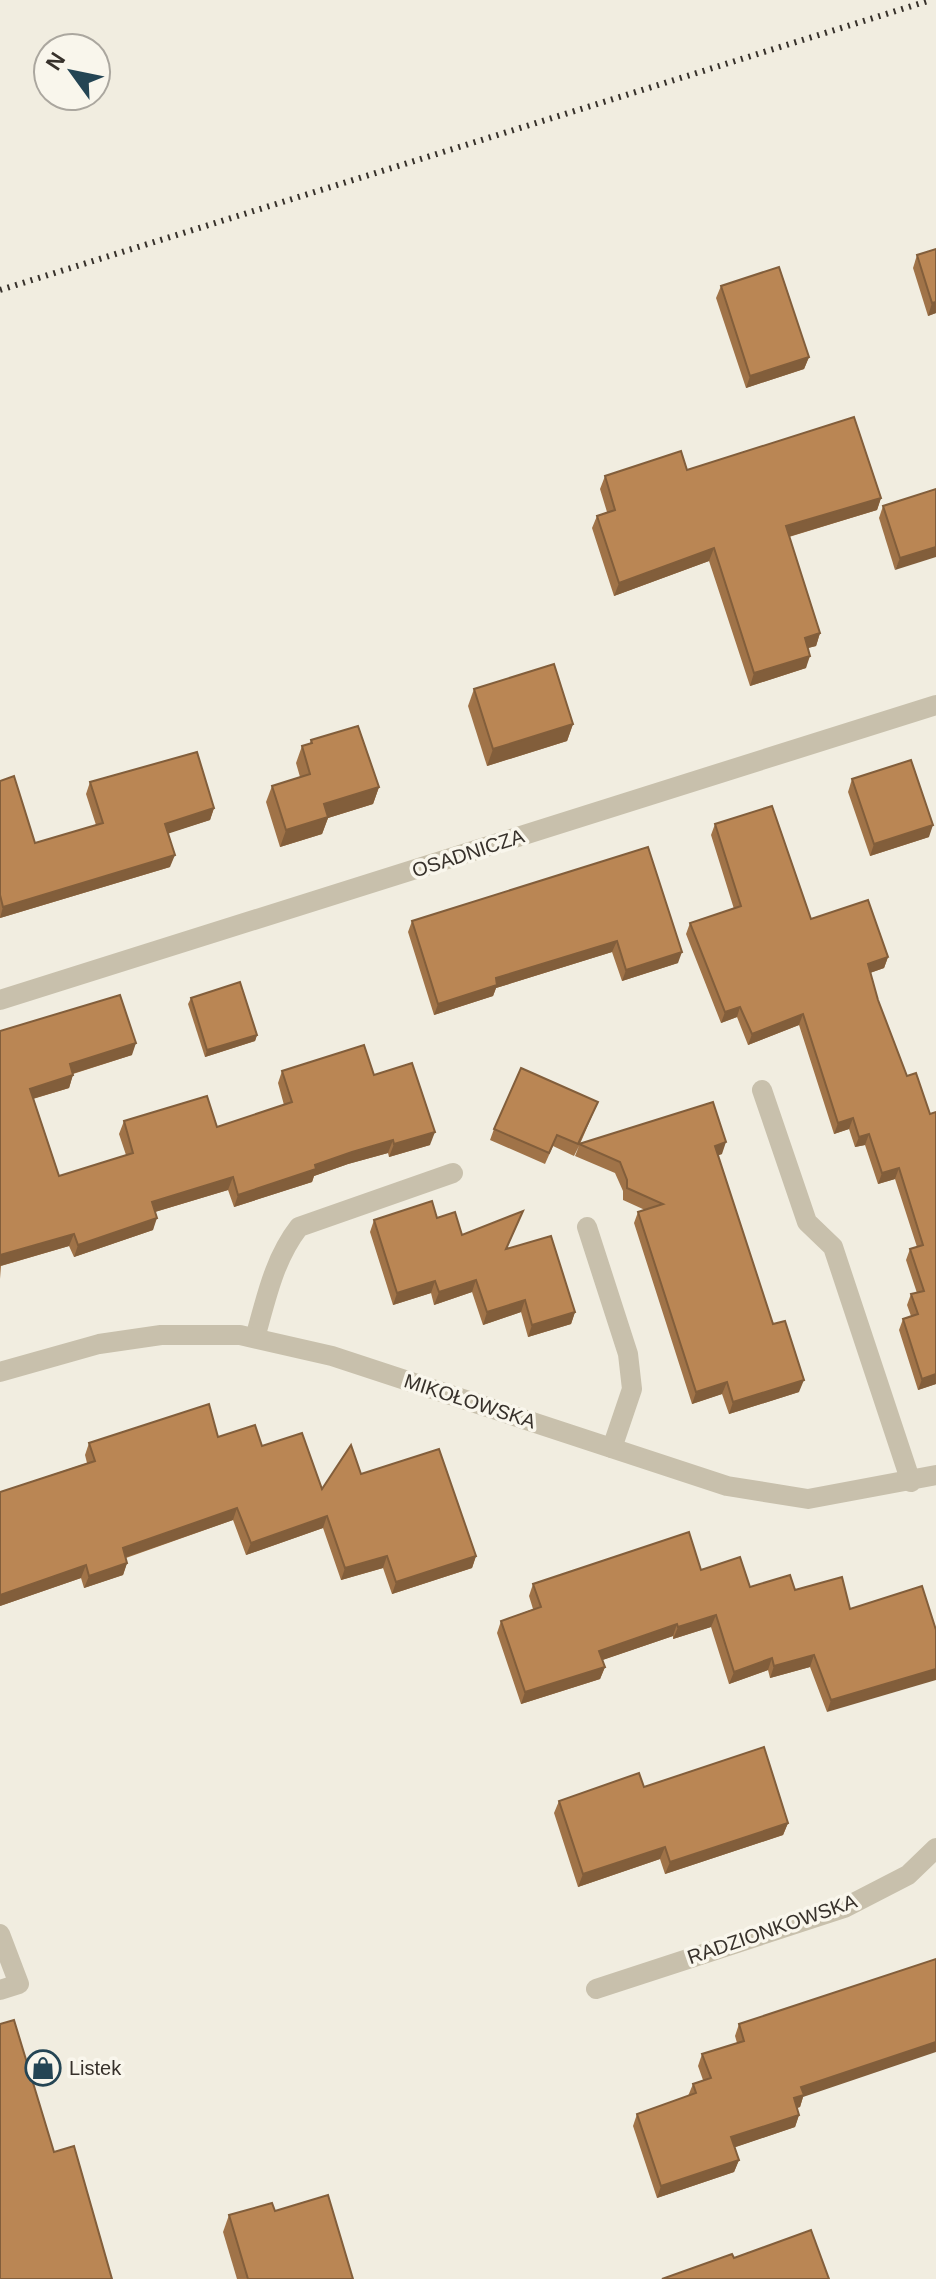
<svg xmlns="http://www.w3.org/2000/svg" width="936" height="2279" font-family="Arial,sans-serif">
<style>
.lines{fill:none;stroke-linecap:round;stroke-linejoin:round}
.lane{stroke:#c8c0ac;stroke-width:20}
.street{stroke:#c8c0ac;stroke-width:20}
.rail{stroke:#37312b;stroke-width:6;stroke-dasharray:2 6;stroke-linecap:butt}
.wall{fill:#a07348}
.shaded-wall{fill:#825e3b}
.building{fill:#ba8654;stroke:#825e3b;stroke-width:2}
.labels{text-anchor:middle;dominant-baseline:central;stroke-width:7;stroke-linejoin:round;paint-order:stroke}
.street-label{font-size:20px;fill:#37312b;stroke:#f9f6ec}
.poi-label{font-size:20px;fill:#37312b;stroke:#f9f6ec;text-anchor:start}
</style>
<rect width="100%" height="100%" fill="#f1ede0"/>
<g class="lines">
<g class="lane">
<polyline points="762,1090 807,1222 833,1247 911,1482"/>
<polyline points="587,1227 628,1354 632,1389 612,1448"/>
<path d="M255,1338C266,1299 274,1259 299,1227L453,1173"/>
<polyline points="0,1934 19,1984 0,1990"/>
</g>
<g class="street">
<polyline points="0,1000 936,705"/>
<polyline points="0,1372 99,1344 161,1335 240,1335 332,1356 727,1486 808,1499 936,1475"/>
<polyline points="596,1989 844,1908 908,1875 936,1848"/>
</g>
<polyline class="rail" points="0,290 931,0"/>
</g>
<g class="wall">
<polygon points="917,255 936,313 928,316 913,268"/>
<polygon points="721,286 809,357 804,369 746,388 716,298"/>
<polygon points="687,470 881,498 877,510 789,537 820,633 816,646 808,648 806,668 750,686 709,561 614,596 592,528 597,516 607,512 600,489 605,476"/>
<polygon points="936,489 895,570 879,518 883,506"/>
<polygon points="474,689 573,724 567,741 487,766 468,706"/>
<polygon points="311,740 379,787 373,804 328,818 322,834 280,847 266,802 272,786 300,777 296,763 302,746 310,743"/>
<polygon points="852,779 929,837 870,856 848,792"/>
<polygon points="0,781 35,843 96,825 86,794 90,782 214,808 210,820 168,833 170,867 0,918"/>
<polygon points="715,824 811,919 888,957 884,968 870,973 878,1000 907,1076 930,1114 936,1112 936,1384 918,1390 899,1330 903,1319 911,1316 907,1305 911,1294 917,1293 906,1260 910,1249 917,1247 895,1179 878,1184 865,1145 855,1147 849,1129 834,1134 799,1025 748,1045 737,1017 721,1023 686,934 690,923 734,909 711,835"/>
<polygon points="648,847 678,963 622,981 612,952 496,988 493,996 434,1015 408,932 412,921"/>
<polygon points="191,998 257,1035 255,1041 205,1057 188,1004"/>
<polygon points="0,1031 132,1055 73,1074 69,1088 33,1099 59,1176 126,1155 119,1134 124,1121 217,1127 284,1105 278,1083 282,1071 374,1075 430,1145 389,1157 388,1153 348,1164 314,1176 312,1182 234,1207 228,1190 155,1212 153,1230 74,1257 69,1246 1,1266 0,1279"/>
<polygon points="598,1102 580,1144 722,1154 718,1155 773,1324 799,1392 729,1414 722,1394 692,1404 634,1223 638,1212 645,1210 623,1200 623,1191 615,1173 575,1156 579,1146 574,1156 553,1146 545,1164 490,1140 494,1129"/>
<polygon points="523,1211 507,1248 575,1312 571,1324 528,1337 521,1312 483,1325 472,1292 434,1305 431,1293 393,1305 370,1232 374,1220 437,1218 462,1235"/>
<polygon points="218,1437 262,1446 322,1489 361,1474 476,1556 472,1568 392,1594 383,1568 341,1580 323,1528 246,1555 233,1520 126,1558 127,1563 123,1575 84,1588 81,1578 0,1606 0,1492 87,1463 85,1455 89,1443"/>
<polygon points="701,1570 750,1587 795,1590 850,1609 922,1586 827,1712 810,1667 770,1678 768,1670 729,1684 711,1627 673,1639 673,1636 602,1660 605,1667 600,1679 521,1704 497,1633 501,1621 533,1609 529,1596 533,1584"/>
<polygon points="644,1787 788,1823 783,1835 665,1874 660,1859 578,1887 554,1813 559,1801"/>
<polygon points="739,2024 803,2097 800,2107 797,2108 799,2115 795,2127 735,2147 739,2160 734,2172 657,2198 633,2126 637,2114 688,2096 693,2084 703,2080 698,2066 702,2054 737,2043 735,2036"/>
<polygon points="275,2211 353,2279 237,2279 223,2232 229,2215"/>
</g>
<g class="shaded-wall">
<polygon points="936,302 936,313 928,316 932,303"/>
<polygon points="809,357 804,369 746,388 750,376"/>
<polygon points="881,498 877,510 781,539 786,526"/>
<polygon points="936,547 936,557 895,570 900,558"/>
<polygon points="714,548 709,561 614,596 619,583"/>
<polygon points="820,633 816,646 800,650 805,638"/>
<polygon points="810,656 806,668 750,686 754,673"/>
<polygon points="573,724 567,741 487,766 493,749"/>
<polygon points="379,787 373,804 328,818 322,834 280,847 286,830 324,804"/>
<polygon points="214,808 210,820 161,836 165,824"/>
<polygon points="933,825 929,837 870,856 874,844"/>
<polygon points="175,855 170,867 0,918 3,907"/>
<polygon points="617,941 612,952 496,988 493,996 434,1015 438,1004 496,978"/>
<polygon points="682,952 678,963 622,981 626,970"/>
<polygon points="888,957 884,968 864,975 868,964"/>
<polygon points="740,1007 737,1017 721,1023 725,1012"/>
<polygon points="803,1014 799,1025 748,1045 752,1034"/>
<polygon points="257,1035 255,1041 205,1057 207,1050"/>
<polygon points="136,1043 132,1055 65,1076 70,1064"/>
<polygon points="73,1075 69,1088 25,1101 30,1089"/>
<polygon points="853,1118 849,1129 834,1134 838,1123"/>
<polygon points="435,1132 430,1145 389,1157 394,1144"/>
<polygon points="869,1134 865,1145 855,1147 859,1137"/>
<polygon points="393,1140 388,1153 348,1164 314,1176 312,1182 234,1207 238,1195 315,1165 352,1152"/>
<polygon points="726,1142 722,1154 711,1158 715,1146"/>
<polygon points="899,1168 895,1179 878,1184 882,1173"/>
<polygon points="233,1177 228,1190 148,1214 152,1202"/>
<polygon points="157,1218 153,1230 74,1257 78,1245"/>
<polygon points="74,1234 69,1246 0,1266 0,1255"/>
<polygon points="476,1280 472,1292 434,1305 439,1292"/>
<polygon points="435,1281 431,1293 393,1305 397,1293"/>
<polygon points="525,1300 521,1312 483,1325 487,1312"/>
<polygon points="575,1312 571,1324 528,1337 532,1325"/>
<polygon points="936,1374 936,1384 918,1390 922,1379"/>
<polygon points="804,1380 799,1392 729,1414 733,1402"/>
<polygon points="727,1382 722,1394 692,1404 696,1392"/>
<polygon points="237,1508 233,1520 118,1560 123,1548"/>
<polygon points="327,1516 323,1528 246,1555 251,1543"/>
<polygon points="387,1556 383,1568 341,1580 345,1568"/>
<polygon points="476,1556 472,1568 392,1594 396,1582"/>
<polygon points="127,1563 123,1575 84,1588 89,1576"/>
<polygon points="86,1565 81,1578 0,1606 0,1595"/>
<polygon points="716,1615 711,1627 673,1639 678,1627"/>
<polygon points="677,1624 673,1636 594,1663 599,1651"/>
<polygon points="814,1655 810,1667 770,1678 774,1666"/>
<polygon points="772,1658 768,1670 729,1684 734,1672"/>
<polygon points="605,1667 600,1679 521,1704 525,1692"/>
<polygon points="936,1669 936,1680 827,1712 831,1700"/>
<polygon points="788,1823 783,1835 665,1874 670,1862"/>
<polygon points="665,1847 660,1859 578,1887 583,1874"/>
<polygon points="936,2042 936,2052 803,2097 800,2107 789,2110 794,2098 801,2087"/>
<polygon points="799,2115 795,2127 727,2150 731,2137"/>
<polygon points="739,2160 734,2172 657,2198 661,2186"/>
</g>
<g class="building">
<polygon points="936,249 936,302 932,303 917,255"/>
<polygon points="779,267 809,357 750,376 721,286"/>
<polygon points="854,417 881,498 786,526 820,633 805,638 810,656 754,673 714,548 619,583 597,516 615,510 605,476 681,451 687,470"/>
<polygon points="936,489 936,547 900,558 883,506"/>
<polygon points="554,664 573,724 493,749 474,689"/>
<polygon points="358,726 379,787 324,804 328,817 286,830 272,786 310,774 302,746 312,743 311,740"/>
<polygon points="197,752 214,808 165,824 175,855 3,907 0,895 0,781 14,776 35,843 103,823 90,782"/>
<polygon points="911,760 933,825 874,844 852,779"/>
<polygon points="772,806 811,919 868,900 888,957 868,964 878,1000 907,1076 916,1073 930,1114 936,1112 936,1374 922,1379 903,1319 918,1314 911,1294 924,1291 910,1249 923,1245 899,1168 882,1173 869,1134 859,1137 853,1118 838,1123 803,1014 752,1034 740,1007 725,1012 690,923 741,906 715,824"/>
<polygon points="648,847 682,952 626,970 617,941 496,978 497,985 438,1004 412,921"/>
<polygon points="240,982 257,1035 207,1050 191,998"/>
<polygon points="120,995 136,1043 70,1064 73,1075 30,1089 59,1176 133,1153 124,1121 207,1096 217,1127 292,1102 282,1071 364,1045 374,1075 412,1063 435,1132 394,1144 393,1140 352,1152 315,1165 316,1169 238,1195 233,1177 152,1202 157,1218 78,1245 74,1234 0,1255 0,1031"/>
<polygon points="521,1068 598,1102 578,1144 557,1135 549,1153 494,1129"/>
<polygon points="713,1102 726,1142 715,1146 773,1324 785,1321 804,1380 733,1402 727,1382 696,1392 638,1212 663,1204 627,1188 627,1180 620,1162 579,1144"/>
<polygon points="432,1201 437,1218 455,1212 462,1235 523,1211 506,1249 551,1236 575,1312 532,1325 525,1300 487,1312 476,1280 439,1292 435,1281 397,1293 374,1220"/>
<polygon points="209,1404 218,1437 255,1425 262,1446 302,1433 322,1489 351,1445 361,1474 439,1449 476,1556 396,1582 387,1556 345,1568 327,1516 251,1543 237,1508 123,1548 127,1563 89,1576 86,1565 0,1595 0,1492 95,1461 89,1443"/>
<polygon points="689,1532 701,1570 740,1557 750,1587 790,1575 795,1590 842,1577 850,1609 922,1586 936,1630 936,1669 831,1700 814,1655 774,1666 772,1658 734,1672 716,1615 678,1627 677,1624 599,1651 605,1667 525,1692 501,1621 541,1607 533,1584"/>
<polygon points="764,1747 788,1823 670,1862 665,1847 583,1874 559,1801 639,1773 644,1787"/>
<polygon points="936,1959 936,2042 801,2087 804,2095 794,2098 799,2115 731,2137 739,2160 661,2186 637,2114 696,2093 693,2084 711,2078 702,2054 744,2041 739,2024"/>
<polygon points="14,2020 54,2152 74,2146 112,2279 0,2279 0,2024"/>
<polygon points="328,2195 353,2279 248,2279 229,2215 272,2203 275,2211"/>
<polygon points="811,2230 829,2279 662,2279 732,2254 734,2258"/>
</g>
<defs>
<symbol id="shop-ring" viewBox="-11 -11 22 22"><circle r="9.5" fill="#f9f6ec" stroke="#244554" stroke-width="1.5"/><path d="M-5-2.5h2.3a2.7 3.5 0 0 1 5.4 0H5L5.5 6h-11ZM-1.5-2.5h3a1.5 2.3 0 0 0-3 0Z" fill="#244554"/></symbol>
</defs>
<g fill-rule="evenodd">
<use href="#shop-ring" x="23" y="2048" width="40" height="40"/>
</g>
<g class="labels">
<g class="street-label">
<text transform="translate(468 853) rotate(-18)">OSADNICZA</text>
<text transform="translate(470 1401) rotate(18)">MIKOŁOWSKA</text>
<text transform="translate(772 1929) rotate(-19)">RADZIONKOWSKA</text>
</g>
<g class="poi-label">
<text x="69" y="2068">Listek</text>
</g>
</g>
<g transform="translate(72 72) rotate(303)"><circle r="38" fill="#f9f6ec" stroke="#aba79f" stroke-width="2"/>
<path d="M0-6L14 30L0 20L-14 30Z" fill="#244554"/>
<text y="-12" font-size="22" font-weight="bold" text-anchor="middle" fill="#37312b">N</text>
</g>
</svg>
